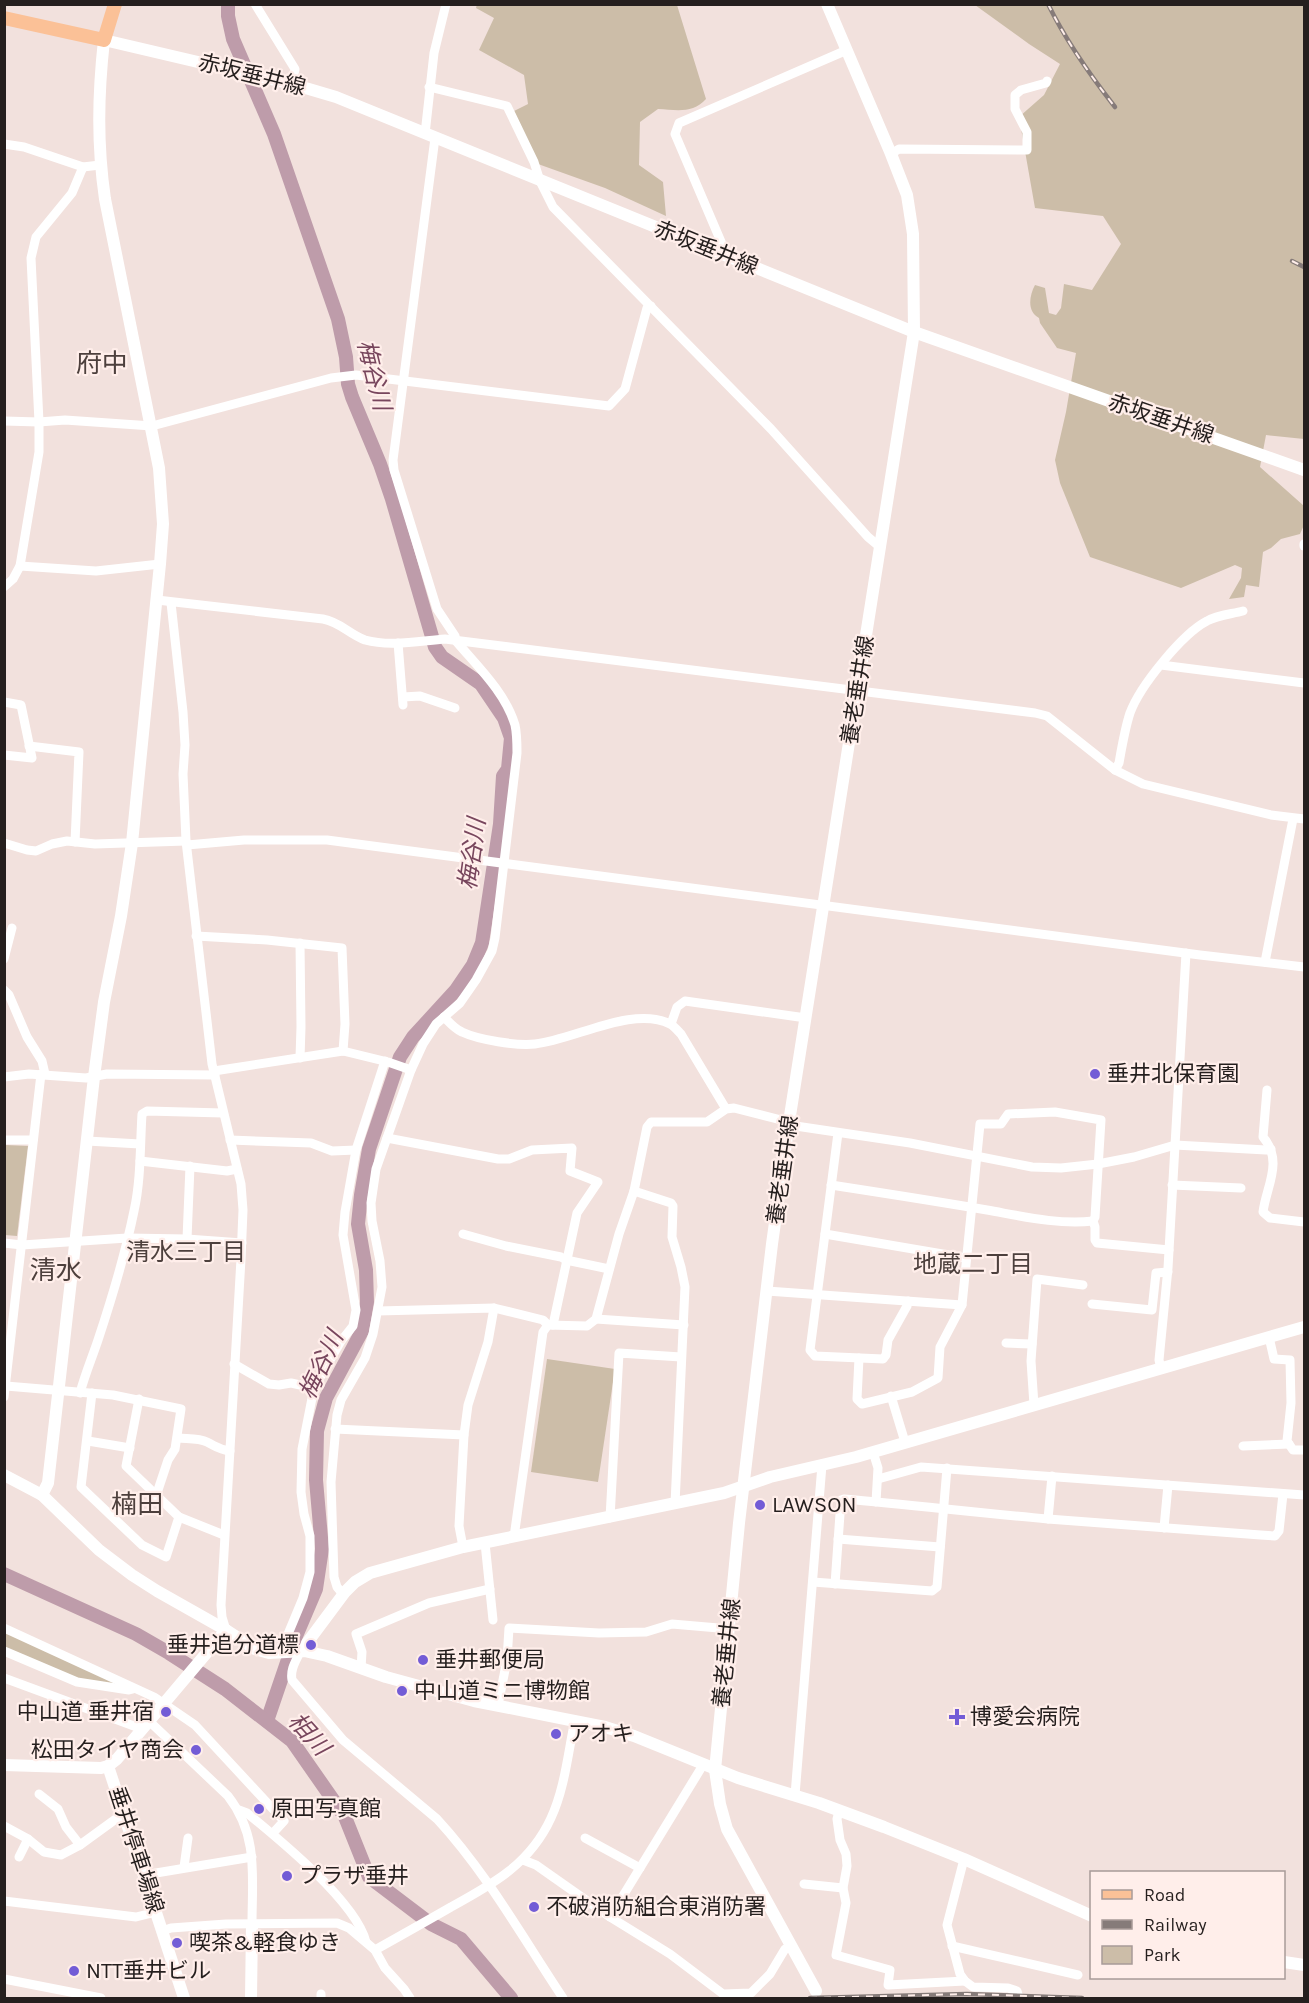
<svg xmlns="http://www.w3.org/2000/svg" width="1309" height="2003" font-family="Karla,'Noto Sans JP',sans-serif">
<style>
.green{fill:#ccbda8}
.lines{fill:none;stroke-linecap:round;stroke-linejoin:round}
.river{stroke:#be9caa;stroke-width:14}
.street{stroke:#fff;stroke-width:9}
.secondary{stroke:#fff;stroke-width:12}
.primary{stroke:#fbc197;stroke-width:14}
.rail-casing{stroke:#867b79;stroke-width:4.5}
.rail{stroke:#ffeeea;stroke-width:2;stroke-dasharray:7;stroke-linecap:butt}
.poi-dot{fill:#735cd6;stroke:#ffeeea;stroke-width:2}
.labels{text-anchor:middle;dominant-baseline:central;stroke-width:4.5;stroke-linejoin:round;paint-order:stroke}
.street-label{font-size:22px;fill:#251f1e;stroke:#ffeeea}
.poi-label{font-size:22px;fill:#251f1e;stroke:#ffeeea;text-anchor:start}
.water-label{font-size:24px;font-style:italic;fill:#78465d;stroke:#ffeeea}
.neighbourhood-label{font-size:24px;fill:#4d403d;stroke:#ffeeea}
.quarter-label{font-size:26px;fill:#4d403d;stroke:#ffeeea}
</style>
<rect width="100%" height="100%" fill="#f2e1dd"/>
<g class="green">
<path d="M477,4L677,5L706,99C693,114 676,110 658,109L640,122L639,165L663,182L666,216L605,188L538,164L514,111L528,104L524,75L479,50L494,18L476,8Z"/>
<path d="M975,5H1304V439L1266,435L1260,467L1304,506V525L1300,534L1281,539L1271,548L1263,552L1259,587L1246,585L1244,597L1229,599L1241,578L1242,568L1235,565L1181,588L1090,557L1060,483L1055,460L1066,412L1076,353L1057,348L1040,323L1039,318C1027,312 1029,296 1035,285L1045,288L1049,313L1056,315L1061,308L1064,284L1092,290L1121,244L1103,216L1035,208L1019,117L1044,95L1060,64L1029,44Z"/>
<polygon points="5,1145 28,1146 17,1236 5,1235"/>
<polygon points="547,1359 615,1369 598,1482 531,1472"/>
<polygon points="5,1630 127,1687 75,1680 5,1650"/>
</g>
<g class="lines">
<g class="river">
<polyline points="228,4 228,16 233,39 274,134 338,319 346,357 348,384 352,397 380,464 392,499 435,647 442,657 481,684 504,718 511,738 508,769 503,776 500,824 482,943 473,965 456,990 413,1037 400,1057 369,1149 361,1195 358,1224 366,1270 367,1302 362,1331 326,1398 317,1431 316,1480 322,1549 316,1589 296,1636 267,1721"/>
<polyline points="4,1574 136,1634 169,1653 225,1689 292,1741 345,1817 369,1877 431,1924 461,1939 511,1998"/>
</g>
<g class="street">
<polyline points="255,4 295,69 292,84"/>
<polyline points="429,87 507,106 534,162 540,181 553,207 771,429 868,537 880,547"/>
<polyline points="425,134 434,53 446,4"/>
<polyline points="4,144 24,147 83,167 100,165"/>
<polyline points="891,154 899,149 1027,150 1027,132 1015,109 1015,95 1021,90 1046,83 1047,81"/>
<polyline points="718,253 722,244 675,134 679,123 847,50"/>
<polyline points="4,421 39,422 65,420 152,426 331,378 356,375 609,406 625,389 647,308 651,306"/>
<polyline points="1304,544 1304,546"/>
<polyline points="20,566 96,571 160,564"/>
<polyline points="4,587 13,579 20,566 39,452 39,422 31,258 36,237 72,193 83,167"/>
<path d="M157,600L323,619C340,622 349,634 365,640C390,647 419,641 445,639L1035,713L1047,716L1115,770L1143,784L1271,815L1304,819"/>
<polyline points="171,603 183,712 185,745 183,774 186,841 212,1064 241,1184 243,1210 241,1259 221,1605 222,1617 226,1630"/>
<polyline points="398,643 403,705"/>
<polyline points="1161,665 1304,683"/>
<polyline points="403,697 420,696 455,708"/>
<polyline points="4,702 21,705 32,758 4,755"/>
<polyline points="29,746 79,752 75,842"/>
<path d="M1115,770L1119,763C1122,746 1125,728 1130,713C1140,686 1182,634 1207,621C1217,615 1232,614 1243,611"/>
<polyline points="4,843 27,850 36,851 52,844 67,841 95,844 186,841"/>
<polyline points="187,845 244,840 327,840 1200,955 1304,967"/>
<polyline points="196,936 267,940 342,948 345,1024 343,1051"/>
<polyline points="4,959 12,928"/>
<polyline points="1265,962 1293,819"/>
<polyline points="4,990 9,995 27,1037 42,1061 45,1074"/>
<path d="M444,1017C449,1022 455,1029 462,1032C479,1040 517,1046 535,1044C574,1040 633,1005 670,1024C674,1026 678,1031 681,1034L726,1109"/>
<polyline points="671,1024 677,1007 685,1001 806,1018"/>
<polyline points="300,1058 301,1027 300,943"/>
<polyline points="214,1071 343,1051 388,1062 411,1070"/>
<polyline points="4,1077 29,1074 86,1078 107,1074 215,1075"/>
<path d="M1267,1090L1263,1137C1284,1161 1266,1187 1263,1212L1270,1218L1304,1222"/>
<polyline points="789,1125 910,1143 1032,1167 1061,1168 1098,1164 1134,1157 1175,1145 1266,1150 1271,1149"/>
<polyline points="838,1133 810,1350 815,1356 883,1359 886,1355 888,1340 907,1306 908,1301"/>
<polyline points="387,1138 498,1159 509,1159 532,1150 572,1148 570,1171 598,1182 577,1213 553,1325"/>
<polyline points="4,1140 33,1140"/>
<polyline points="230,1140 311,1143 332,1151 356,1150"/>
<polyline points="87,1141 140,1144"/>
<polyline points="140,1161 227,1171 237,1169"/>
<path d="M831,1185C883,1193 935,1201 987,1210C1021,1216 1058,1225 1093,1221L1095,1217L1101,1120L1055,1112L1008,1114L1001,1124H980L962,1305L940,1347L938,1378L912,1392L862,1404L857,1399L859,1358"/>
<polyline points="1172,1185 1241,1188"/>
<polyline points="634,1191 671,1203 673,1206 672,1237 681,1267 685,1287 675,1504"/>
<polyline points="1093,1221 1095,1227 1095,1240 1097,1243 1169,1250"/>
<polyline points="463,1234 506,1246 561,1257 566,1260 609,1269"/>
<polyline points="825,1234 966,1258"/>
<polyline points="187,1239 190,1166"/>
<polyline points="4,1243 22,1245 127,1238 187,1239 242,1243"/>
<polyline points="767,1291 962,1305"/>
<polyline points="1092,1304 1152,1310 1156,1273 1168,1272"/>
<polyline points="378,1311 494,1308 543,1320 548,1325 587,1326 596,1319 619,1234 634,1191 647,1127 651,1122 707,1122 726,1109 734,1108 789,1122"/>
<polyline points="596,1319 684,1325"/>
<polyline points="1269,1337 1274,1359 1290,1360 1291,1403 1287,1441 1293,1450 1304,1450"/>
<polyline points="1006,1343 1032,1344"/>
<polyline points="234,1364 269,1384 279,1385 291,1383 314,1388"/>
<polyline points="1161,1369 1159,1360 1168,1268 1186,953"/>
<polyline points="6,1386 113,1395 181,1409 175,1449 168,1460 156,1496"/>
<path d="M80,1393C85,1374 92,1358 98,1340C112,1298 125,1255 134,1211C141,1180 140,1146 142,1114L147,1111L223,1113"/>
<polyline points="92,1393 81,1487 142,1545 166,1557 179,1517"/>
<polyline points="891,1396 905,1442"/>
<polyline points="4,1397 41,1074"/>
<polyline points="139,1399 126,1466 179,1517 224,1535"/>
<polyline points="1034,1405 1031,1361 1037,1279 1083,1285"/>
<polyline points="335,1429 464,1435"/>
<path d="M178,1438C187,1439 199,1438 207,1442C217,1447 217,1449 230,1451"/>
<polyline points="88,1441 130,1448"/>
<polyline points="1243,1446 1289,1444"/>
<polyline points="873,1452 878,1468 876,1502"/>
<polyline points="878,1479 921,1467 1304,1495"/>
<polyline points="610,1518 619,1353 681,1357"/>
<polyline points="1048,1519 1052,1476"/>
<polyline points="1164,1528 1168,1485"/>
<polyline points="514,1537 543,1332 548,1325"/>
<polyline points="838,1539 940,1547"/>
<polyline points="485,1543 493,1620"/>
<polyline points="463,1547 459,1526 464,1435 468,1405 488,1342 494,1308"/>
<polyline points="813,1582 932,1591 937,1587 947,1468"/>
<path d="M835,1584L841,1500L844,1499C912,1505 980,1513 1048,1519C1123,1525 1199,1531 1275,1536L1279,1531L1283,1494"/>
<path d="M343,1594L337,1587L334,1577L331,1482L337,1415L341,1400L365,1358L373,1334L382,1287L380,1261L372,1221L371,1203L376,1169L411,1070L423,1044L436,1024L460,1003L476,980L492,951L495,938L517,753C517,744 517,734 515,725C505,692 477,666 456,641L455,636L437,609L394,470L393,460L435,138"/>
<polyline points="4,1628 154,1697 195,1725 284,1821 273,1833"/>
<polyline points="4,1651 77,1682 129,1690 133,1689"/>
<path d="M300,1652C296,1661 290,1669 292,1680L343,1740L437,1819C486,1872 523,1938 563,1998"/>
<polyline points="277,1653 288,1634 303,1598 310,1572 310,1536 304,1514 301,1492 302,1449 314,1388 341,1341 353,1326 356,1310 343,1235 345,1212 356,1150 385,1061"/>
<polyline points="361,1668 362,1652 356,1634 429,1603 490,1589"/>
<polyline points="4,1678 142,1729"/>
<polyline points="498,1705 507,1660 509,1628 599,1633 646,1632 672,1624 730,1629"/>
<path d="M149,1721L228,1796C259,1836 252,1877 252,1924"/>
<polyline points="39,1794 58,1809 66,1827 80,1845"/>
<polyline points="795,1795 822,1465"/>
<path d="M239,1810L247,1813C280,1840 356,1902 366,1942"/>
<polyline points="839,1811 837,1819 840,1840 846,1854 847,1866 843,1888 846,1903 836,1955 890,1970 888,1985 965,1981"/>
<polyline points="4,1826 28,1839 44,1852 61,1855 80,1845 124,1813"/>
<polyline points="585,1838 640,1868"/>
<polyline points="19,1857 28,1839"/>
<polyline points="964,1859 947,1925 960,1974 965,1981 973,1987 1008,1988 1017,1991 1019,1998"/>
<polyline points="523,1860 536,1865 610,1917 703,1765"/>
<polyline points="184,1867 188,1838"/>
<polyline points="144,1875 252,1857"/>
<polyline points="804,1884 843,1888"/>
<polyline points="4,1901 136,1917 156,1912"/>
<polyline points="610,1917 670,1954 723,1994 751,1993 770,1974 785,1949"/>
<polyline points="162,1931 171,1928 226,1924 337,1923 349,1928 375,1950 385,1968 404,1989 410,1998"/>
<polyline points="952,1946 1078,1975"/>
<path d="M375,1950C400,1936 425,1922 451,1907C493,1884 530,1864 551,1818C565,1788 568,1752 575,1720"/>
<polyline points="4,1979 101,1998"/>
<polyline points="321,1998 321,1994"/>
</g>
<g class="secondary">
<polyline points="4,1475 42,1495 99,1550 132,1575 157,1591 226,1630 255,1649 269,1653 304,1651 327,1656 386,1677 474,1701 605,1727 634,1736 738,1778 819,1803 884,1827 964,1859 1092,1916"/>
<path d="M42,1495L48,1483L94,1077L104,1002L121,916L132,843L160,564L163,524L159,468L105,199C97,144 98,95 104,40L292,84L336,97L914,332L1304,470"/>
<polyline points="304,1651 307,1643 345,1592 355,1582 370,1573 463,1547 724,1493 770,1477 856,1457 1304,1327"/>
<polyline points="4,1765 101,1768 108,1766 117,1759 226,1630"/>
<polyline points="108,1766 184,1998"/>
<polyline points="1284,1962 1304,1965"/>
<polyline points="816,1991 727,1829 720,1804 715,1770 739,1523 772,1244 789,1122 914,332 913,234 907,195 891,154 827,4"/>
<polyline points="251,1998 252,1924"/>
</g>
<polyline class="primary" points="4,18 104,40 115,4"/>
<defs>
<g id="rail">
<path d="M1048,4C1066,41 1090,75 1115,107"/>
<polyline points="1292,261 1304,267"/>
<polyline points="810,1998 967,1994 1082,1998"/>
</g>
</defs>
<use href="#rail" class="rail-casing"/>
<use href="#rail" class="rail"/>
</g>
<g class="poi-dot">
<circle cx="1095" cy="1074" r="6"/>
<circle cx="760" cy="1505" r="6"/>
<circle cx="311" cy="1645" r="6"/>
<circle cx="423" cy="1660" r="6"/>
<circle cx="402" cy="1691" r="6"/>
<circle cx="166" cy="1712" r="6"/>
<path d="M954 1708h6v6h6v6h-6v6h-6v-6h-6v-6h6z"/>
<circle cx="556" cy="1734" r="6"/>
<circle cx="196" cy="1750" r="6"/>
<circle cx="259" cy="1809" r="6"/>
<circle cx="287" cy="1876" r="6"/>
<circle cx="534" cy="1907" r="6"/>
<circle cx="177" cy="1943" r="6"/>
<circle cx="74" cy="1971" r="6"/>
</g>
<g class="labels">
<g class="street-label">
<text transform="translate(252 75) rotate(14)">赤坂垂井線</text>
<text transform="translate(706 248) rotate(22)">赤坂垂井線</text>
<text transform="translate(1161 419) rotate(19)">赤坂垂井線</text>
<text transform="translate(858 690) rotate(-81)">養老垂井線</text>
<text transform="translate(783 1170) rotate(-82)">養老垂井線</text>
<text transform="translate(727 1653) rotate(-84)">養老垂井線</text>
<text transform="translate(136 1850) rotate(72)">垂井停車場線</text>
</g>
<g class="poi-label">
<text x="1107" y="1074">垂井北保育園</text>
<text x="772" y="1505">LAWSON</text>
<text x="299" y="1645" text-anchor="end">垂井追分道標</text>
<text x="435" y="1660">垂井郵便局</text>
<text x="414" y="1691">中山道ミニ博物館</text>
<text x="154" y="1712" text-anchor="end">中山道 垂井宿</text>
<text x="970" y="1717">博愛会病院</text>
<text x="568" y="1734">アオキ</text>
<text x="184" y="1750" text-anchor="end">松田タイヤ商会</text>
<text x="271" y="1809">原田写真館</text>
<text x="299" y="1876">プラザ垂井</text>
<text x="546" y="1907">不破消防組合東消防署</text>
<text x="189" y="1943">喫茶&amp;軽食ゆき</text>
<text x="86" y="1971">NTT垂井ビル</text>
</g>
<g class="water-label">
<text transform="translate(374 375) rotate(76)">梅谷川</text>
<text transform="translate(472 854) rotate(-82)">梅谷川</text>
<text transform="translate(321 1365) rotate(-65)">梅谷川</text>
<text transform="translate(309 1734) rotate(48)">相川</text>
</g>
<g class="neighbourhood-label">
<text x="186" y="1252">清水三丁目</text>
<text x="973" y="1264">地蔵二丁目</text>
</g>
<g class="quarter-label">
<text x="102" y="363">府中</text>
<text x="56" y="1270">清水</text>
<text x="137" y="1504">楠田</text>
</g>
</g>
<rect width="1309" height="2003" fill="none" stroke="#251f1e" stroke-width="12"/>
<rect x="1090" y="1871" width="195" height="108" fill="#ffeeea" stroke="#a89b98" stroke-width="1.5"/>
<rect x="1102" y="1890" width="30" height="9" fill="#fbc197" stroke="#a89b98" stroke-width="1.5"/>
<text x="1144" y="1901" font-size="18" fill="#251f1e">Road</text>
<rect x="1102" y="1920" width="30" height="9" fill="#867b79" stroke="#a89b98" stroke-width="1.5"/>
<text x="1144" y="1931" font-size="18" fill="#251f1e">Railway</text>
<rect x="1102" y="1946" width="30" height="18" fill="#ccbda8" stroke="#a89b98" stroke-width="1.5"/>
<text x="1144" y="1961" font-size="18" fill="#251f1e">Park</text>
</svg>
